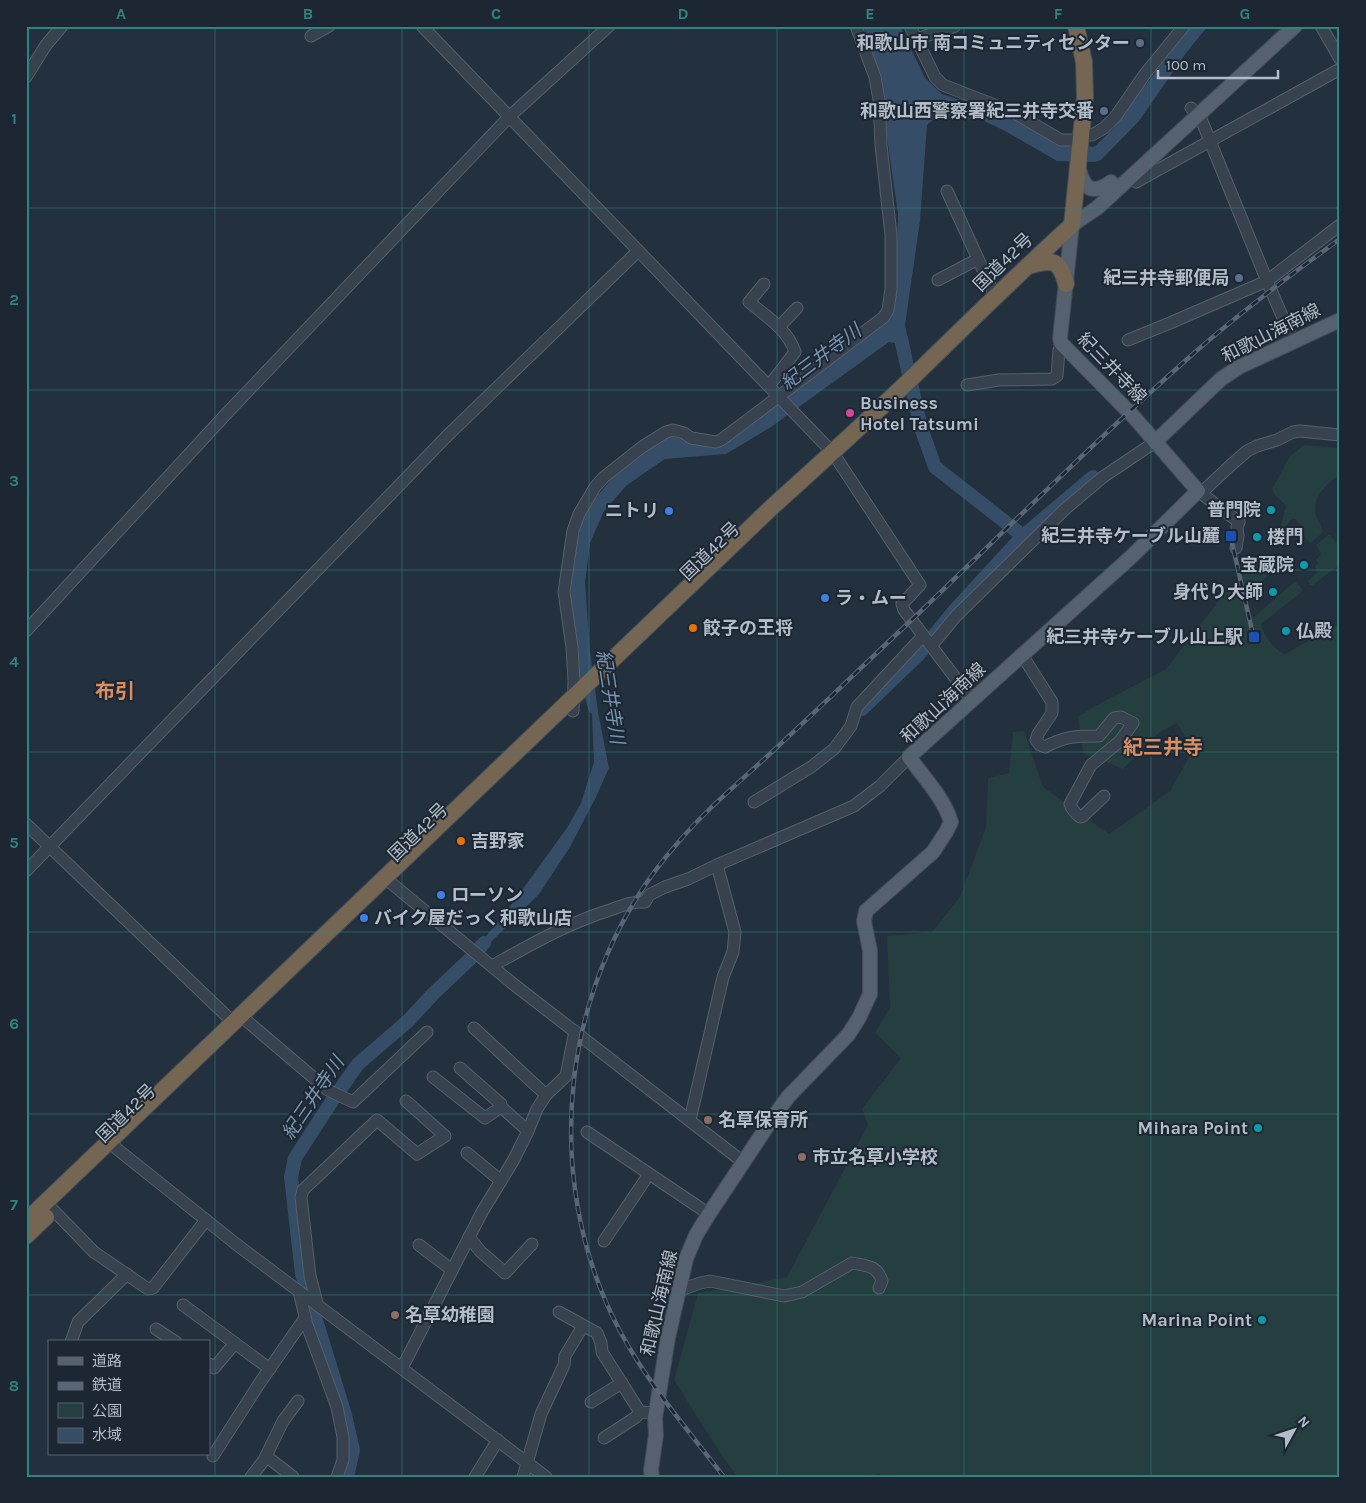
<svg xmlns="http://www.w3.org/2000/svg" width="1366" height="1503" font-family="Karla,'Noto Sans JP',sans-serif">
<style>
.green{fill:#253e3f}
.water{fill:#354d66}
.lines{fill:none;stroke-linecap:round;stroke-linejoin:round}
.river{stroke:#354d66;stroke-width:14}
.minor-casing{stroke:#55606c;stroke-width:13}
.major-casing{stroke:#404b57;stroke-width:16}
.highway-casing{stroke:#424d59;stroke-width:18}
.minor{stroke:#37424e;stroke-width:11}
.major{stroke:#55616e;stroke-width:14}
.highway{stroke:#756653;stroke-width:16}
.rail-casing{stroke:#586676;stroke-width:4.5}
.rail{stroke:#1c2733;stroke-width:2.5;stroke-dasharray:8;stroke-linecap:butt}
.grid{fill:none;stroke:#308480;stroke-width:1;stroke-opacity:0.55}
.service-dot{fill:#5c6f8a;stroke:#1c2733;stroke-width:2}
.hotel-dot{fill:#d1479c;stroke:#1c2733;stroke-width:2}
.culture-dot{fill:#0f9aa8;stroke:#1c2733;stroke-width:2}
.shop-dot{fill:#3f7fe0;stroke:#1c2733;stroke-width:2}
.transit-dot{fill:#1a4fb4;stroke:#1c2733;stroke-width:2}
.food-dot{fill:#e8710a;stroke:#1c2733;stroke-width:2}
.education-dot{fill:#8d6e63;stroke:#1c2733;stroke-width:2}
.labels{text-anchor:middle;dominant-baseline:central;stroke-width:4;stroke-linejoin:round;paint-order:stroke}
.poi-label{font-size:18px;font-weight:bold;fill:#b3bdc9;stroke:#1c2733;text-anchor:end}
.street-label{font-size:18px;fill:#b3bdc9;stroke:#1c2733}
.water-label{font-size:19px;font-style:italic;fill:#7995b2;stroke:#1c2733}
.quarter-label{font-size:20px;font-weight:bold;fill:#da8d5e;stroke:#1c2733}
.neatline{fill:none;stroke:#308480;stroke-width:2}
.grid-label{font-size:16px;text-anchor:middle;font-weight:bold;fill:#308480}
</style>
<rect width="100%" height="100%" fill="#23303e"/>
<g class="green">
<path d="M1305,445L1340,448V475C1327,482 1309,501 1317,518C1320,523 1322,526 1323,532L1312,542H1309L1302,534V526L1295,519H1292L1284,528H1283L1281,526L1286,506C1282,500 1274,497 1272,489L1290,456Z"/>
<polygon points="1328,535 1330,535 1340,547 1340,564 1313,585 1310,585 1308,581 1317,573 1315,567 1318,563 1316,560 1321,554 1316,545"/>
<path d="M1259,560H1264L1272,568L1271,572L1242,602C1244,608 1248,615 1254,617L1293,583L1296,582L1302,589V592L1261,624C1263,634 1275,651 1285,654L1340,623V1477H881L880,1474L869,1477H738L724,1459L674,1380L698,1293L787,1277L868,1125L862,1109L901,1058L875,1033L890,1007L887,936L932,932L960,897L986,827L988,778L1009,773L1013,732L1024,731L1043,787L1109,834L1170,791L1193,750L1177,723L1160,732L1123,769L1083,753L1078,717L1095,706L1166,669L1227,590Z"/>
</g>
<polygon class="water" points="864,26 900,26 925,78 942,94 1009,116 1059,143 1094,147 1112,130 1190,26 1208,26 1186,53 1139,121 1101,160 1095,162 1057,161 1005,131 980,119 935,118 927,125 920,221 905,325 911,353 900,358 895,343 889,342 771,427 726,454 665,459 627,485 604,511 590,543 585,582 590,652 598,712 609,768 595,799 570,847 539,894 481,952 478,946 506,912 567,828 581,803 594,762 592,714 589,712 578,672 570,598 575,550 583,519 597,496 624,464 669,436 717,447 797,390 890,319 895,306 898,214 887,137 882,86"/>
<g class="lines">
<g class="river">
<polyline points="901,339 921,428 935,467 1023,536"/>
<polyline points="862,709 918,655 955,610 1023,536 1093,477"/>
<polyline points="347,1477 353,1450 345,1415 302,1274 291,1177 295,1158 334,1098 358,1064 408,1021 433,994 470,959 484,943"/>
</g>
<defs>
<g id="minor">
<polyline points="422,26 833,453 920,585 902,604 904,610 972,700"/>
<polyline points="910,26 935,77 943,85 1015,113 1061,140 1080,140"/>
<polyline points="1321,26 1340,59"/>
<polyline points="311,36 329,26"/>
<polyline points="917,39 955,26"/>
<polyline points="26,77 46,45 62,26"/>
<polyline points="1191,108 1201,119 1267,281 1293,341"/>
<polyline points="1081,135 1092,135 1104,128 1116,116 1145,74 1184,26"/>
<polyline points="1131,177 1136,182 1340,69"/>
<polyline points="947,191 995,296"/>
<polyline points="938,280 978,259"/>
<path d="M764,284L749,302C766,316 788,330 795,352L769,386"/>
<polyline points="779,327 797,308"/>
<polyline points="1128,340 1170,323 1267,281 1340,225"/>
<polyline points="967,385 999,380 1052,379 1057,376 1059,350 1064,347"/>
<polyline points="1198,491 1239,522 1237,527 1238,536 1236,548"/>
<polyline points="1201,493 1231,465 1247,451 1257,446 1277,440 1293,432 1300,431 1340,435"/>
<polyline points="26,631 227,413 509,117 609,26"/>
<polyline points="931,646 956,616 1064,510 1103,477 1155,442"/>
<path d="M1022,655L1052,702V713L1038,734L1036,740L1040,745L1045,747C1065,736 1076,736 1099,736L1114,718L1121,717L1133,723L1120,741L1091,765L1070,804C1072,810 1075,813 1080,817L1083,816L1104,796"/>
<polyline points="573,711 574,681 572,647 564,592 573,531 579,514 595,487 604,477 642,447 666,432 673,430 684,433 691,438 716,442 721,440 884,317 888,310 891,289 891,235 881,145 879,100 875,77 856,26"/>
<polyline points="754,802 811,767 834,749 851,726 857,707 923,636"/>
<polyline points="26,824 234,1023"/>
<polyline points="26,871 446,437 638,251"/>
<polyline points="385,878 512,983 743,1162"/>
<path d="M492,966C530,945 566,924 607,911C622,906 628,902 645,902L649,895L665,887L688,879L717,865L854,806L880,786L909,757"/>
<polyline points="248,1022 328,1090 353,1102 427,1032"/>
<polyline points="474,1028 546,1095"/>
<polyline points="460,1068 501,1104 501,1107 528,1131"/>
<polyline points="433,1077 485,1118 501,1107"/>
<polyline points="690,1120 723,977 733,952 735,932 717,865"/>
<polyline points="587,1132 709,1214"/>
<polyline points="110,1141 117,1149 236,1244 546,1477"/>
<polyline points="467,1153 501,1181"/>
<polyline points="53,1210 94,1252 148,1289 153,1288 206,1220"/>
<polyline points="469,1237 480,1251 505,1273 532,1244"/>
<polyline points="604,1241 649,1174"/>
<polyline points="419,1245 452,1270"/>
<polyline points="299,1291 307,1325 337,1407 343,1437 343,1460 337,1477"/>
<path d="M678,1291L700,1283L710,1281L784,1296L802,1292L852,1263C867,1266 877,1265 882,1281L879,1288"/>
<polyline points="317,1303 310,1276 301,1197 303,1190 377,1120 417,1154 445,1136 406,1101"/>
<polyline points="183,1305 270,1369"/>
<polyline points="559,1312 597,1333 601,1343 602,1352 640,1412 656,1413"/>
<polyline points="156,1329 176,1342"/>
<polyline points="71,1342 78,1322 127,1274"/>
<polyline points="209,1364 214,1368 235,1343"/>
<polyline points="402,1368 482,1212 513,1161 528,1131 537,1109 546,1095 566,1076 575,1031"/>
<polyline points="591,1402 622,1383"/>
<polyline points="604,1438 636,1417 640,1412"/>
<polyline points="213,1456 259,1384 305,1318"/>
<polyline points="266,1456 293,1477"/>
<polyline points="251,1477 264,1460 283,1421 298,1401"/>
<polyline points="475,1477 498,1440"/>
<polyline points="523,1477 541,1414 564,1365 565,1356 583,1326"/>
</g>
<g id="major">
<path d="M1077,166C1080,170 1080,174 1082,178C1088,194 1100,190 1111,182"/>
<polyline points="1072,225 1097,208 1295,26"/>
<polyline points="1155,442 1221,379 1239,367 1340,320"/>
<path d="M652,1477L651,1470L656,1435L655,1418L659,1393L668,1338L686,1259L696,1235L709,1214L770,1122L788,1097L848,1035L859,1018L870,994V951L864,921L866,911L933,852L946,832L951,822C945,800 923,776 909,757L1131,557L1198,491L1133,416L1061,343L1060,338L1072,225"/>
</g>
<g id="highway">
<path d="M1028,266C1051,260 1059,257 1066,284"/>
<path d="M26,1221L772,507C822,462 872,417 920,370C970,321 1020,272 1072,225L1085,97L1084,62L1076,26"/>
<polyline points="26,1236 46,1217"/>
</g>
</defs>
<use href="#minor" class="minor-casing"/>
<use href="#major" class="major-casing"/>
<use href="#highway" class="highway-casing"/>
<use href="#minor" class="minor"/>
<use href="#major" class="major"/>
<use href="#highway" class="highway"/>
<defs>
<g id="rail">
<polyline points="1230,534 1253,635"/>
<path d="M724,1477C688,1430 649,1385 621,1333C538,1179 560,977 676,845C705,810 741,781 774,750C823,705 871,658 920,612C1011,525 1100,436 1194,353C1241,312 1290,275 1340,239"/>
</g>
</defs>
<use href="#rail" class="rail-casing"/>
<use href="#rail" class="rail"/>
</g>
<path class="grid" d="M215,26V1477M402,26V1477M589,26V1477M777,26V1477M964,26V1477M1151,26V1477M26,208H1340M26,390H1340M26,570H1340M26,752H1340M26,932H1340M26,1114H1340M26,1295H1340"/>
<g class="service-dot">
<circle cx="1140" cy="43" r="5"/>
<circle cx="1104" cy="111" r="5"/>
<circle cx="1239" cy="278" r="5"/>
</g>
<circle class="hotel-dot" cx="850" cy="413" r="5"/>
<g class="culture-dot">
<circle cx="1271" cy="510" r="5"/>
<circle cx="1257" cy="537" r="5"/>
<circle cx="1304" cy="565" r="5"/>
<circle cx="1273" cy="592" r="5"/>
<circle cx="1286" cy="631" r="5"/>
<circle cx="1258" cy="1128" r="5"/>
<circle cx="1262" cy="1320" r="5"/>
</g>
<g class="shop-dot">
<circle cx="669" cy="511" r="5"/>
<circle cx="825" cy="598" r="5"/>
<circle cx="441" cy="895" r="5"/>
<circle cx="364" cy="918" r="5"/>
</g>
<g class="transit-dot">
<rect x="1225" y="530" width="12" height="12" rx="2.5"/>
<rect x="1248" y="631" width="12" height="12" rx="2.5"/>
</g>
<g class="food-dot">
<circle cx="693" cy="628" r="5"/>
<circle cx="461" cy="841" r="5"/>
</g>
<g class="education-dot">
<circle cx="708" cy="1120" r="5"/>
<circle cx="802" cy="1157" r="5"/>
<circle cx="395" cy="1315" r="5"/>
</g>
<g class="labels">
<g class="poi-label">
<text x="1130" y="43">和歌山市 南コミュニティセンター</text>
<text x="1094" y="111">和歌山西警察署紀三井寺交番</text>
<text x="1229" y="278">紀三井寺郵便局</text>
<text x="860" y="403" text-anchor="start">Business<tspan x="860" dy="21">Hotel Tatsumi</tspan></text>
<text x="1261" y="510">普門院</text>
<text x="659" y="511">ニトリ</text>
<text x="1220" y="536">紀三井寺ケーブル山麓</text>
<text x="1267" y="537" text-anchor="start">楼門</text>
<text x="1294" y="565">宝蔵院</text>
<text x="1263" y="592">身代り大師</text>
<text x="835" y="598" text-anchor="start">ラ・ムー</text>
<text x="703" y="628" text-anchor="start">餃子の王将</text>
<text x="1296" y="631" text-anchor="start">仏殿</text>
<text x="1243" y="637">紀三井寺ケーブル山上駅</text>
<text x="471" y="841" text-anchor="start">吉野家</text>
<text x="451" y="895" text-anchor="start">ローソン</text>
<text x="374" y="918" text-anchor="start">バイク屋だっく和歌山店</text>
<text x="718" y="1120" text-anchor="start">名草保育所</text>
<text x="1248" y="1128">Mihara Point</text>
<text x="812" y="1157" text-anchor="start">市立名草小学校</text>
<text x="405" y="1315" text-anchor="start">名草幼稚園</text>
<text x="1252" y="1320">Marina Point</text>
</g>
<g class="street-label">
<text transform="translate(1003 262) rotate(-44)">国道42号</text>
<text transform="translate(1271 333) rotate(-27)">和歌山海南線</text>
<text transform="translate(1112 368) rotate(46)">紀三井寺線</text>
<text transform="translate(710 551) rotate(-44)">国道42号</text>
<text transform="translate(943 703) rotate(-43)">和歌山海南線</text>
<text transform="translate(418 832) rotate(-44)">国道42号</text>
<text transform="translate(126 1113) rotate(-44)">国道42号</text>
<text transform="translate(659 1303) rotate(-77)">和歌山海南線</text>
</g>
<g class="water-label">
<text transform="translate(821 357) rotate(-37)">紀三井寺川</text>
<text transform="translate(610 697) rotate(81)">紀三井寺川</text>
<text transform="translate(313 1098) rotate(-56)">紀三井寺川</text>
</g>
<g class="quarter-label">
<text x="115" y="691">布引</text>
<text x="1163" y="747">紀三井寺</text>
</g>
</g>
<rect width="1366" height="1503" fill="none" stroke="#1c2733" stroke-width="55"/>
<rect x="48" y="1340" width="162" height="115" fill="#1c2733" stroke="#58636f"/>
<rect x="58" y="1357" width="25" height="8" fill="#55616e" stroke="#58636f"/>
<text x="92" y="1366" font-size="15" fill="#b3bdc9">道路</text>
<rect x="58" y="1382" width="25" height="8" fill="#586676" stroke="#58636f"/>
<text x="92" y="1390" font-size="15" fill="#b3bdc9">鉄道</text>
<rect x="58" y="1403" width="25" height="15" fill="#253e3f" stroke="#58636f"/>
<text x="92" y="1416" font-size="15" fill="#b3bdc9">公園</text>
<rect x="58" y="1428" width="25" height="15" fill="#354d66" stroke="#58636f"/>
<text x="92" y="1440" font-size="15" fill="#b3bdc9">水域</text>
<g transform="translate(1294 1430) rotate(50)" stroke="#1c2733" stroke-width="4" paint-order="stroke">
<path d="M0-4L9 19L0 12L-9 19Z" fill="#b3bdc9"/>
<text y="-8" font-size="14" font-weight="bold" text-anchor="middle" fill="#b3bdc9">N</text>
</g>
<path d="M1158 70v8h120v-8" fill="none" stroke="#b3bdc9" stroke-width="2.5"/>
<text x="1166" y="70" font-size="15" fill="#b3bdc9" stroke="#1c2733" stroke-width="4" paint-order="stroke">100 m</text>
<rect x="28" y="28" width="1310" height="1448" class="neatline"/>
<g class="grid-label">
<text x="121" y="19">A</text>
<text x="308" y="19">B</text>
<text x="496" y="19">C</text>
<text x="683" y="19">D</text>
<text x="870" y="19">E</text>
<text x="1058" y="19">F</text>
<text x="1245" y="19">G</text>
<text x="14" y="124">1</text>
<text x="14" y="305">2</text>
<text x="14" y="486">3</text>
<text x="14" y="667">4</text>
<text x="14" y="848">5</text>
<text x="14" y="1029">6</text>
<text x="14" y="1210">7</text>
<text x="14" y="1391">8</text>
</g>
</svg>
